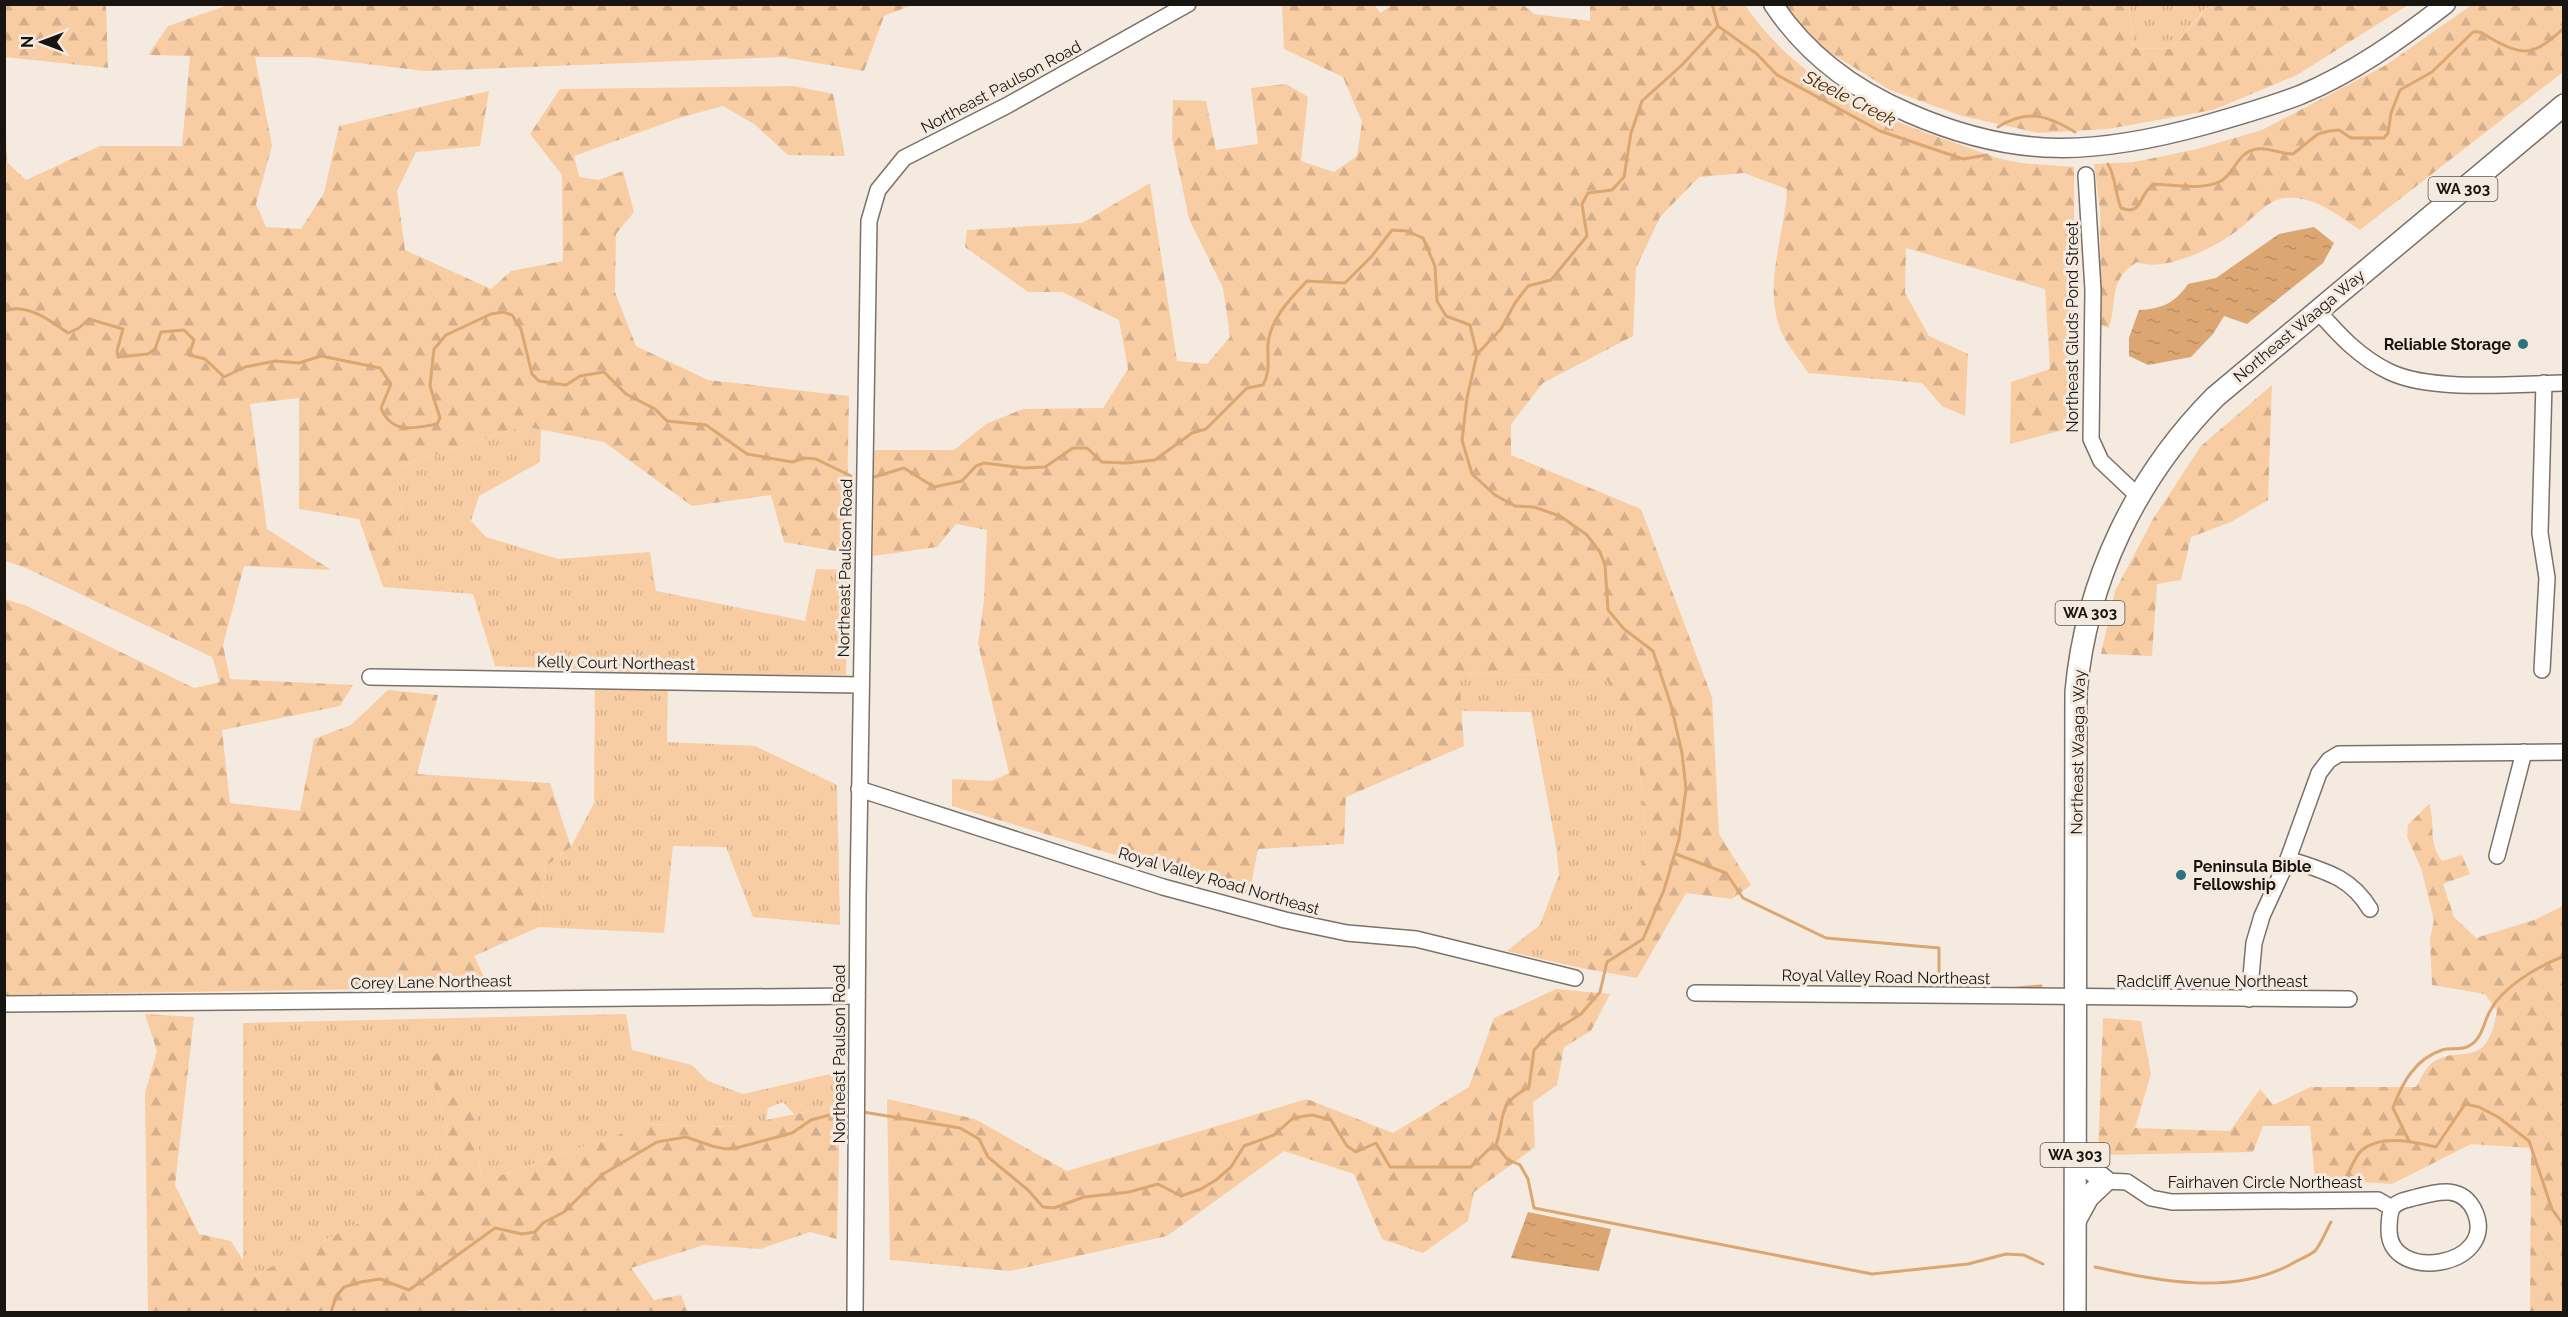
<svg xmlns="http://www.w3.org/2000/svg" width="2568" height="1317" font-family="Raleway,sans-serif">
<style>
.grass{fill:url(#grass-tufts)}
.forest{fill:url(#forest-firs)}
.water{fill:url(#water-ripples)}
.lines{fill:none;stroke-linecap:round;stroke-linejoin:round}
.stream{stroke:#dba672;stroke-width:3}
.minor-casing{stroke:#7b7168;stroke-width:18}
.major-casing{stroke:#7b7168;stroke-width:21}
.highway-casing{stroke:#7b7168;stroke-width:24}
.minor{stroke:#fff;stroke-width:15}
.major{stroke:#fff;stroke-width:18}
.highway{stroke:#fff;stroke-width:21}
.poi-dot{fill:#2e7282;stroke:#f5eadf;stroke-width:2}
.labels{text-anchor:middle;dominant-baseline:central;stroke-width:6;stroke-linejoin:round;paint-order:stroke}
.shield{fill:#f5eadf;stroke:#5a544e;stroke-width:1.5}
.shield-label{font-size:15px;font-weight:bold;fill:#181410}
.street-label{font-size:16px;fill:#181410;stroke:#f5eadf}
.poi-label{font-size:16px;font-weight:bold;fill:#181410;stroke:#f5eadf;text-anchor:end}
.water-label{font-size:18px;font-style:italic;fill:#4e2b00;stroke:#f5eadf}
</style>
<defs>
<pattern id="grass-tufts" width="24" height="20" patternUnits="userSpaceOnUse" patternTransform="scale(1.5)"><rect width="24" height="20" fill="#f9cda3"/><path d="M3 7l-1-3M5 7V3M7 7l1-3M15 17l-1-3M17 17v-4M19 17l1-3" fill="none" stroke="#d5af8b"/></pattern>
<pattern id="forest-firs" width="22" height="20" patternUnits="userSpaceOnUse" patternTransform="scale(1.5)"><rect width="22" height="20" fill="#f9cda3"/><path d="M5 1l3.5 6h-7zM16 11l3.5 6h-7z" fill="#d5af8b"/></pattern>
<pattern id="water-ripples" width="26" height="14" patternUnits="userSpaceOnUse" patternTransform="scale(1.5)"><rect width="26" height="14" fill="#dba672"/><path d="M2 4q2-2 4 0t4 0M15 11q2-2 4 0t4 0" fill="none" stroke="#bb8e62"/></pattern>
</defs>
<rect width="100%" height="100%" fill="#f5eadf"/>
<g class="grass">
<polygon points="2129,5 2218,5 2206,8 2171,49 2133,48"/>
<polygon points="523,426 541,429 540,462 479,496 471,521 486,537 558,559 650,552 656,591 805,621 816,569 848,570 846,675 668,675 667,742 755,746 837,785 840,925 753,917 726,847 673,846 664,933 539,927 546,866 571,847 594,803 595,670 495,666 473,594 383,587 402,516 396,468"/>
<polygon points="1458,673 1604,676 1635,724 1646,833 1636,904 1581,968 1507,951 1540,925 1559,874 1556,846 1531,712 1461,711"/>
<polygon points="626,1014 632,1050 692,1065 708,1081 743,1094 839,1072 840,1105 794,1114 783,1102 768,1108 766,1120 731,1127 649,1124 481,1182 476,1115 426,1061 448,1130 419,1193 253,1276 243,1262 243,1023"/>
</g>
<g class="forest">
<path d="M2473,4L2563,5V72L2360,230C2338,215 2313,195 2285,198C2267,200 2253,219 2239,229C2217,247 2164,273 2137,262C2108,280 2118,298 2109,328L2101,325L2100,210L2094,164L2134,162L2197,149L2262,130L2386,65Z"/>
<polygon points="4,5 106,5 108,68 5,57"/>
<polygon points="228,5 912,5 884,16 864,71 782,57 425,71 308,57 255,57 272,146 256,204 266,227 301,229 324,193 339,126 489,91 480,146 416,152 397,191 405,250 491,289 511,271 563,261 562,175 530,134 560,89 794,86 833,94 845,156 788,155 754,124 723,106 682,117 574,156 579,177 599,180 623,171 634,212 616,234 615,292 636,346 708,380 849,396 846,553 784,542 771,495 692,506 604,442 523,426 396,468 402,516 383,587 359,519 299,509 299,398 250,404 267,529 331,570 244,566 223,645 230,679 353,685 340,706 222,730 230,803 300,811 314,739 351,725 388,690 438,695 417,774 550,783 571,847 546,866 539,927 474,956 489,987 5,995 5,599 27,606 194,688 220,682 212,657 26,568 5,561 5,105 7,162 26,180 100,146 182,146 190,56 148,55 168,26"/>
<path d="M1282,5H1375L1380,13L1392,5H1523L1534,14L1590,21V5H1745C1796,79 1867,113 1950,141C1968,147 1987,156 2006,160C2027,165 2051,165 2074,167V427L2010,444L2011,382L2050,369L2045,289L1906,248L1905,293L1929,336L1968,354L1965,416L1942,406L1922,383L1808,373C1799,358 1784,342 1779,326C1764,281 1785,234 1787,189L1744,173L1699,177L1660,217L1636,268L1633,336L1543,383L1511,424V455L1641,509L1712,697L1719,834L1751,885L1732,899L1686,893L1637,978L1581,968L1636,904L1646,833L1635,724L1604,676L1459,673L1464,746L1346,797L1344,844L1258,849L1249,895L952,806V779L992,781L1009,773L978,644L984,601L987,530L956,524L937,547L873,556L874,450H954L986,424L1023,409L1103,408L1128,369L1119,320L1062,292H1028L965,247L967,230L1082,223L1150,183L1177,361L1207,364L1230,337L1223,288L1189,219L1172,138L1173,100L1206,101L1216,150L1258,144L1251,88L1286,84L1308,97L1301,161L1334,172L1357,156L1362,122L1343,77L1284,49Z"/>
<polygon points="1784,5 2129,5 2133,48 2171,49 2207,8 2218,5 2408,5 2297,75 2213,110 2108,129 2039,133 1962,116 1890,90 1823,48"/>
<polygon points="2272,385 2268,500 2231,522 2191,537 2181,580 2157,584 2152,656 2101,654 2115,591 2153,519 2201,446"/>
<path d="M2429,804C2437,829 2426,838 2442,861L2462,855L2470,874L2443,884L2454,917L2476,938L2534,920L2563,906V1312H2530L2531,1148L2471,1144L2392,1184L2315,1179L2310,1126H2263L2253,1152L2098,1155L2103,1018L2141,1021L2151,1074L2135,1128L2230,1131L2260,1089L2273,1105L2311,1087H2416C2420,1081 2423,1072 2428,1067C2456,1039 2486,1077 2497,1011L2485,994L2432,985L2430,939L2434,920L2421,868L2407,837L2408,825Z"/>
<polygon points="1556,989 1610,994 1591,1031 1564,1047 1557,1085 1533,1102 1535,1147 1474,1192 1468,1221 1423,1253 1382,1239 1354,1174 1284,1151 1167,1236 1010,1271 890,1260 887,1099 975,1119 1067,1171 1307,1099 1393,1133 1469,1087 1494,1018"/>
<polygon points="145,1014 194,1017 175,1185 199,1234 231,1241 253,1276 419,1193 448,1130 426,1061 442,1050 476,1115 481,1182 649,1124 731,1127 840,1105 837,1239 810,1232 760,1249 704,1245 631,1268 654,1300 681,1295 688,1312 469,1310 466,1312 148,1312 145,1093 157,1051"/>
</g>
<g class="water">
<path d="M2314,227L2334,243L2323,263L2247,324L2224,316L2213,334L2191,357L2148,365L2129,356V338L2139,310C2162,309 2175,303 2188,284L2216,278L2279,234Z"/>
<polygon points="1528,1212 1611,1229 1599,1271 1511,1258"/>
</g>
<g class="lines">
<g class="stream">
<polyline points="1712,4 1718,26"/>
<polyline points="1718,26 1757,54 1777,75 1880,131 1963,159 1987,155"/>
<path d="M1998,127C2027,109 2047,115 2075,132"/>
<path d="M2108,164C2116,178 2115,193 2121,208C2143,217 2139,192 2154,184C2174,185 2201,190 2219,182C2235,175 2236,152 2257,149C2269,147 2280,154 2293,154L2318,134L2329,131L2339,130L2351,138H2384L2388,133L2391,113L2400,90L2432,72L2473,32C2481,31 2484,34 2490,38C2526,58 2534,55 2564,28"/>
<path d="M4,311C26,302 51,321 68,333L79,328L89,319L123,329L117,351L118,357L148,354L155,349L161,332L184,330L194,340L189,355L205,359L224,377L245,367L275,361L299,363L321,356L380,368L391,384L381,408C392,435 414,428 437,424L440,418L430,386L434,349L446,335L491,314L503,312L512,315L521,329L532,374L539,381L566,385L580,376L604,372L626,394L655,409L667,421L706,425L747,454L792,462L804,458L816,459L851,476"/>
<path d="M874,477L904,468L934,487L962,481L976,466L984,463L1025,468L1045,467L1073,448H1087L1102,462L1127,463L1155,460L1192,433L1206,429L1247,388L1263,385C1271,370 1267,360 1268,344C1270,319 1291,298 1307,281L1345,283L1372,256L1392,230L1407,231L1423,238L1435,266L1437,301L1446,316L1470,325L1477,354"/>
<polyline points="1676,854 1726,873 1743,898 1826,938 1939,948 1939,988 1943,988"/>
<polyline points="2007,989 2041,986"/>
<path d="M863,1112L960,1128L979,1139L988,1157L1028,1190L1043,1207L1054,1208L1084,1197L1129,1192L1158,1184L1181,1196L1201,1189L1216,1180L1231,1167L1244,1146L1274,1135L1293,1118L1312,1115L1331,1120L1347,1146L1356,1152L1376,1143L1390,1167H1471L1489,1149L1496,1145C1506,1114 1496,1105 1529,1087L1534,1050L1551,1033L1581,1014L1600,992L1607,962L1643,939L1664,890L1679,839L1686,789L1682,753L1671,705L1653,651L1624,629L1608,610L1605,565L1600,552L1587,535L1560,516L1534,507L1515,506L1495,495L1472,474L1462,440L1467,398L1477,354L1501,329L1515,303L1528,286L1551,280L1587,236L1582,204L1588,193L1612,190L1624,177L1631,133L1642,101L1682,65L1718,26"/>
<path d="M2409,1141L2393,1108C2402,1083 2415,1059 2442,1050C2450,1047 2462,1051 2469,1046C2483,1038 2483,1023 2490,1011C2503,986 2539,966 2564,956"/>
<polyline points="1496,1145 1507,1159 1520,1165 1528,1179 1534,1208 1872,1274 1968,1264 2006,1254 2024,1255 2043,1264"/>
<path d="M2345,1179C2350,1171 2355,1156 2362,1150C2382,1134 2414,1142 2436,1147L2465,1104L2479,1107L2498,1117L2529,1141L2552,1209L2564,1226"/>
<path d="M2095,1267C2159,1281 2235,1297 2295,1262C2301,1259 2310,1255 2315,1251C2321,1244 2326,1231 2331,1222"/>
<polyline points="331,1312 336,1297 344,1287 361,1282 380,1279 409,1290 495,1228 522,1234 535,1232 543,1223 564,1212 603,1174 657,1142 686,1137 712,1146 726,1149 740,1147 792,1133 811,1120 845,1111"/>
</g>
<defs>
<g id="minor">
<polyline points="2086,175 2093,290 2091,439 2101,461 2138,496"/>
<path d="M2317,310C2339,335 2360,358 2390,372C2432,392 2516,384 2564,383"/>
<polyline points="2542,670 2547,578 2540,533 2544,383"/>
<polyline points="370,677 861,685"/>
<polyline points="859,789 1163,887 1285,920 1347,933 1416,939 1575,978"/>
<polyline points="2497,856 2524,752"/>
<path d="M2288,859C2324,871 2350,876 2370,909"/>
<polyline points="1695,993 2349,999"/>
<polyline points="2249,999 2254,943 2262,916 2288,859 2319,773 2329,760 2339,754 2564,752"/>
<polyline points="4,1004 857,996"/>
<path d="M2105,1181L2127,1182L2151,1198L2172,1202L2378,1200L2392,1208C2389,1215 2389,1222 2389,1230C2389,1284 2498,1267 2475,1212C2463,1185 2439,1191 2417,1197C2407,1200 2399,1200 2392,1208"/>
<polyline points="855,1312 858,896 869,221 878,190 904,158 1008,105 1188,4"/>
</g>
<path id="major" d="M1773,4C1806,54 1855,90 1909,113C2016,160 2096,155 2205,125C2237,116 2269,107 2300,95C2353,73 2401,39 2446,4"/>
<g id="highway">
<polyline points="2075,1150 2088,1167 2105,1181 2088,1197 2076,1219"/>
<path d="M2075,1312L2076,692C2086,580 2136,477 2215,397L2564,105"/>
</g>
</defs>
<use href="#minor" class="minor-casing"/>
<use href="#major" class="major-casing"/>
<use href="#highway" class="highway-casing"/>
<use href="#minor" class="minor"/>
<use href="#major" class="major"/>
<use href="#highway" class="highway"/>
</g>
<g class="poi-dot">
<circle cx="2523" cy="344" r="6"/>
<circle cx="2181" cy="875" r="6"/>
</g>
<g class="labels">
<g class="shield">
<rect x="2428.5" y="177" width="69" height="24" rx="4.5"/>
<rect x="2055.5" y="601" width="69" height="24" rx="4.5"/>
<rect x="2040.5" y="1143" width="69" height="24" rx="4.5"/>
</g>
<g class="shield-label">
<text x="2463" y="189">WA 303</text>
<text x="2090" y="613">WA 303</text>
<text x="2075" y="1155">WA 303</text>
</g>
<g class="street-label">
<text transform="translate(1001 87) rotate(-28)">Northeast Paulson Road</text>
<text transform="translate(2299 326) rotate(-40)">Northeast Waaga Way</text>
<text transform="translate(2072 327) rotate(-90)">Northeast Gluds Pond Street</text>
<text transform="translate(845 568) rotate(-89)">Northeast Paulson Road</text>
<text transform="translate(616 663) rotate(1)">Kelly Court Northeast</text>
<text transform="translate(2078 752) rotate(-89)">Northeast Waaga Way</text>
<text transform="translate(1219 881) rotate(16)">Royal Valley Road Northeast</text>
<text transform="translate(1886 977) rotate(1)">Royal Valley Road Northeast</text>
<text x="2212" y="981">Radcliff Avenue Northeast</text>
<text transform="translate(431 982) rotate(-1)">Corey Lane Northeast</text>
<text transform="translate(839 1054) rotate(-90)">Northeast Paulson Road</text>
<text x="2265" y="1182">Fairhaven Circle Northeast</text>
</g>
<g class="poi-label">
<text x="2511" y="344">Reliable Storage</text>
<text x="2193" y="866" text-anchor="start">Peninsula Bible<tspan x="2193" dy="18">Fellowship</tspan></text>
</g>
<g class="water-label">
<text transform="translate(1850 98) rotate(27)">Steele Creek</text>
</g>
</g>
<rect width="2568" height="1317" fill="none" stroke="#181410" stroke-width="12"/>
<g transform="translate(42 42) rotate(270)" stroke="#f5eadf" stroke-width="4.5" paint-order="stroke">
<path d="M0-4.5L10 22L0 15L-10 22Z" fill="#181410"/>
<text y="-9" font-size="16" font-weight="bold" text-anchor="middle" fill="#181410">N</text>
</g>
</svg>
